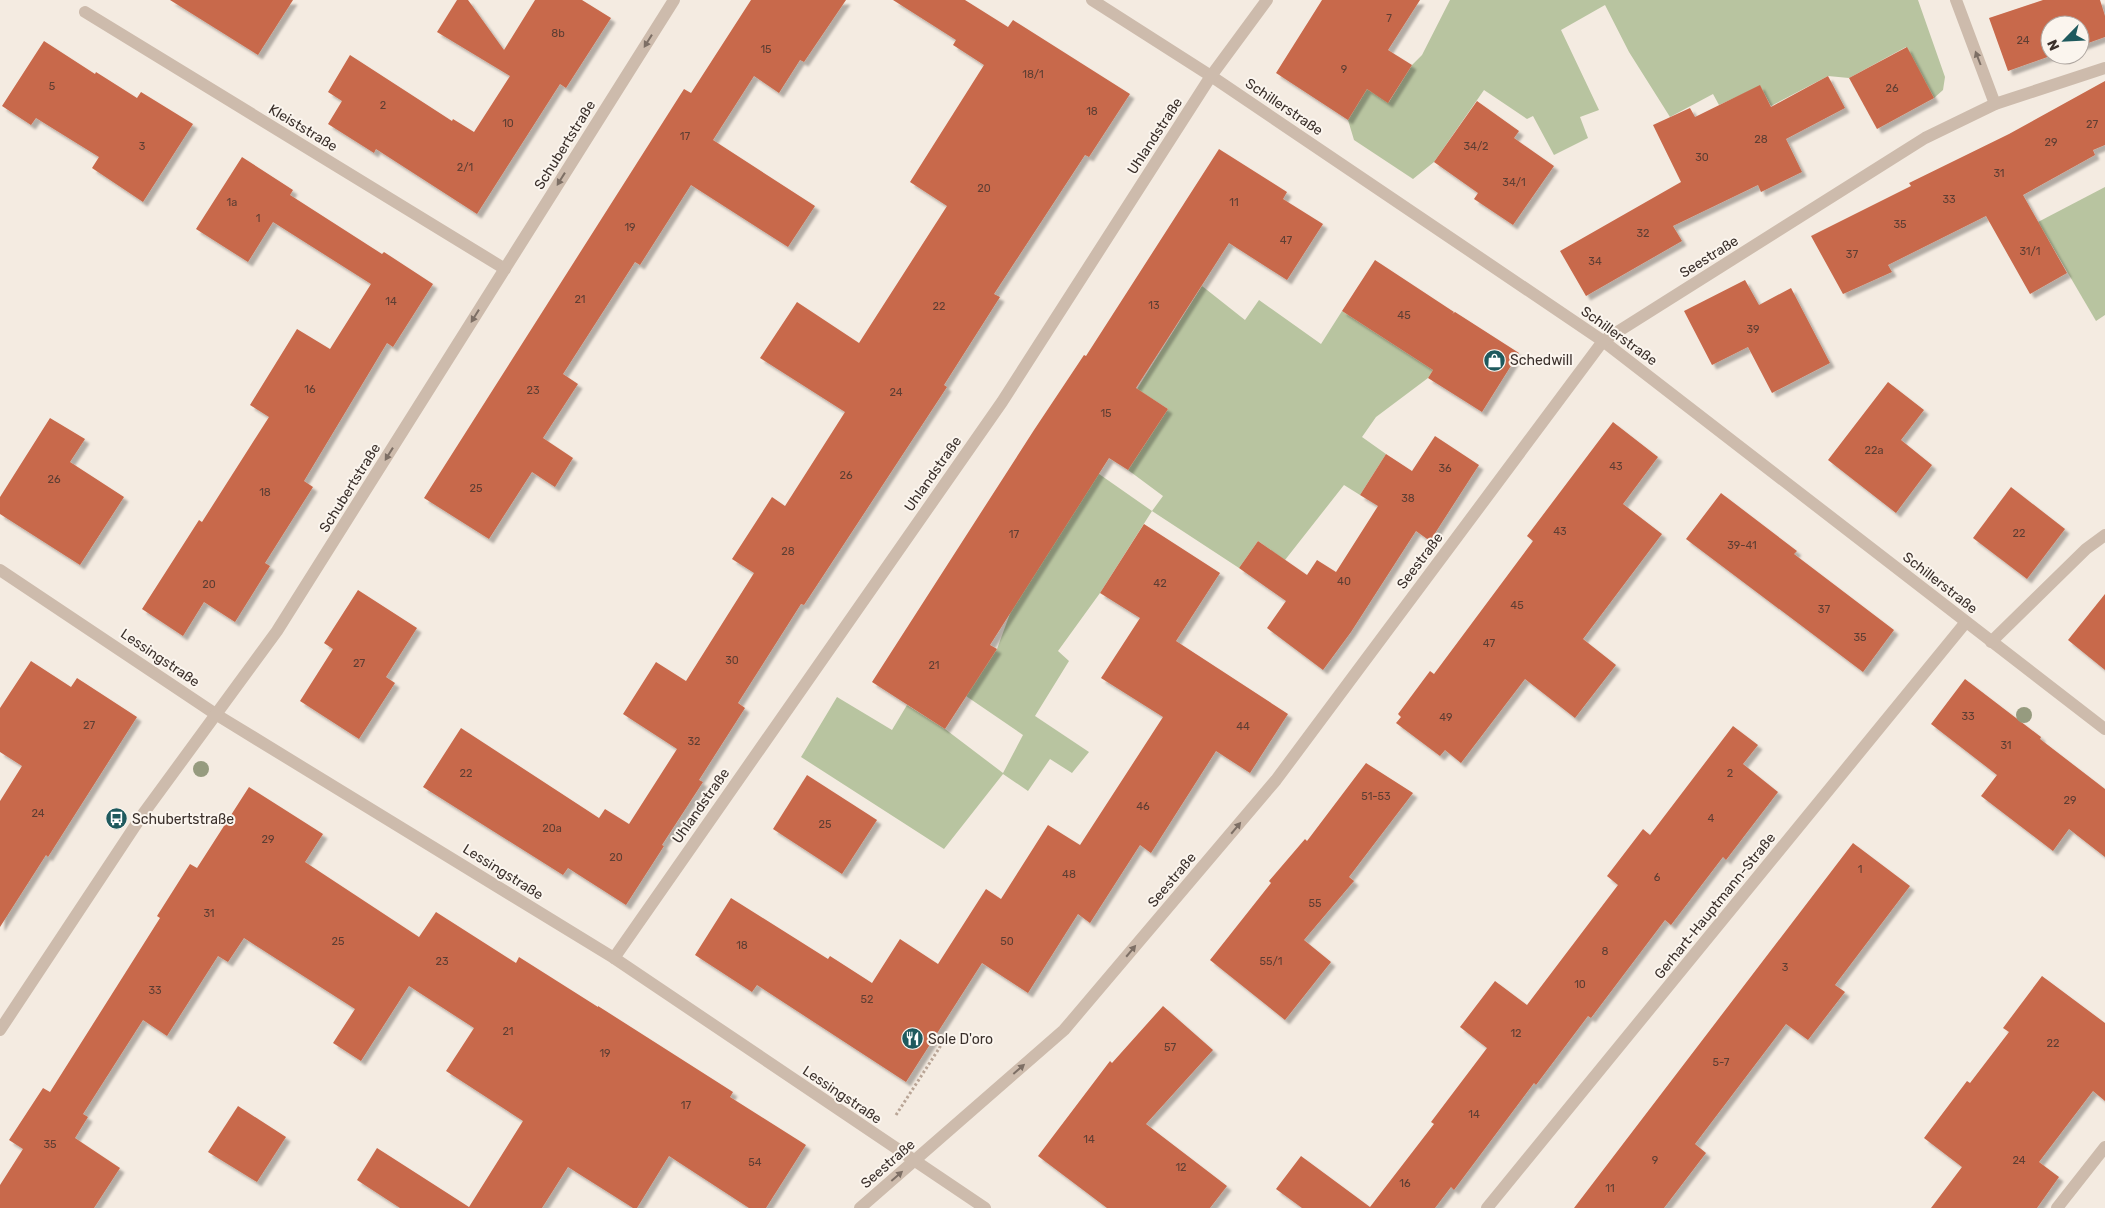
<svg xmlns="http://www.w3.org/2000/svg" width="2105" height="1208" font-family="Rubik,sans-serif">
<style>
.green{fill:#b8c4a0}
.building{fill:#c8694b;filter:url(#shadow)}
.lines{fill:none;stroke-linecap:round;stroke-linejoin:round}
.path{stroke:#b9a596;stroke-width:3;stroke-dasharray:2.5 2.5;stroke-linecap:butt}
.street{stroke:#cdbbac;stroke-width:12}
.tree{fill:#969b7f}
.oneway{fill:#7d6f65}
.labels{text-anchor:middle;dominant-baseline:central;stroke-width:4;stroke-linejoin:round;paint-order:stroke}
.number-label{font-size:11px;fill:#5e3e33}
.street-label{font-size:14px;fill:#3b302b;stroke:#fbf5ee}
.poi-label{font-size:14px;fill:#3b302b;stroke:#fbf5ee;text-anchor:start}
</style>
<defs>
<filter id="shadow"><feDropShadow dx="4.5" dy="4.5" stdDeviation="1" flood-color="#0004"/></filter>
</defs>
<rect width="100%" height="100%" fill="#f4ebe1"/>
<g class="green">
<polygon points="1450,0 1918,0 1945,77 1943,90 1934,98 1906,47 1849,78 1828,76 1771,106 1760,86 1719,105 1713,94 1670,117 1629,52 1605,5 1561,30 1599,110 1580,117 1588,138 1554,155 1533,116 1527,119 1484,90 1434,162 1413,179 1354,140 1348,120 1367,89 1389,102 1412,65 1422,55"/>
<polygon points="2105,187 2105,315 2096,321 2038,222"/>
<polygon points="1202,286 1245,320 1259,300 1321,344 1342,311 1433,370 1428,378 1376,417 1362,437 1386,454 1360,495 1344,485 1285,560 1258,541 1239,568 1152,511 1100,593 1058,651 1069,661 1035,716 1089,752 1072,773 1050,759 1028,791 1003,774 944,849 801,757 837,697 892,730 907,705 945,729 1003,773 1023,735 966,696 997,649 1069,453 1152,511 1163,496 1128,470 1168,409 1137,389"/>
</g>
<g class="building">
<polygon points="170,0 293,0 258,55"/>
<polygon points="457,0 468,0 504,50 535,0 582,0 611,18 566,88 560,84 477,214 376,149 374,153 328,124 342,101 328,92 350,55 452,121 453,119 474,132 510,76 437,32"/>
<polygon points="751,0 846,0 804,62 800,60 779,93 754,76 713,140 815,206 788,247 691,185 640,265 635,262 563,374 578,384 543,438 573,458 555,487 532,472 489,539 424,498 684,89 691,93"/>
<polygon points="893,0 965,0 1008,27 1013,20 1130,94 1089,157 1085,155 994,294 1000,297 944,385 947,387 804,605 801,604 738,703 745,708 699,780 703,782 662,845 664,846 626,905 568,868 563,875 423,787 461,728 599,818 605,809 629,824 677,749 623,714 656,662 686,681 754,573 732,559 772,497 785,506 845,412 760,358 797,302 859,343 947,206 910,182 984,65 953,45 956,40"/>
<polygon points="1322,0 1420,0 1388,50 1412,65 1388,103 1367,89 1348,120 1276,73"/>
<polygon points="2043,0 2100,0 2105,16 2105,37 2080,46 2080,25 2050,25 2050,55 2053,55 2008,71 1989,18"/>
<polygon points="44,41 95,74 96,72 137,98 141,92 193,124 143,202 92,168 99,157 36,118 31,125 2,106"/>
<polygon points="1907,47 1934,98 1877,129 1849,78"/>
<polygon points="1828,76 1845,108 1786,139 1802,172 1761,192 1758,185 1673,226 1682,241 1586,296 1560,251 1681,182 1653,125 1690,108 1695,117 1760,85 1771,107"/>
<polygon points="2105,81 2105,145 2093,150 2095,155 2023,195 2067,273 2030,294 1986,216 1888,265 1892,272 1843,294 1811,236 1911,186 1909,183 2009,134"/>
<polygon points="1477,101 1519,131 1514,138 1554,166 1513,225 1474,199 1478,193 1434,162"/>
<polygon points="1219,149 1287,192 1283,199 1323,224 1287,280 1229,243 1136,388 1168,409 1128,470 1109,458 990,645 997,649 945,729 872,682 1034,430 1084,355 1086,356"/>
<polygon points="242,157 293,190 290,195 382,254 384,252 433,284 393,347 387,343 304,481 313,487 265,563 270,566 235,622 204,602 183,636 142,609 199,520 202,522 269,417 250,405 297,329 330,349 371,284 273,222 248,262 196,229"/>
<polygon points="1375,260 1454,312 1452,314 1455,312 1519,353 1482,412 1428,378 1433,370 1342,311"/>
<polygon points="1745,280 1759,305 1791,288 1830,363 1772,393 1748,347 1712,365 1684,311"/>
<polygon points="1888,382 1924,410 1901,440 1932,465 1896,513 1828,460"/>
<polygon points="50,418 85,439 70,462 124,497 80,565 0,514 0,497"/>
<polygon points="1613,422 1658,457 1623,504 1662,534 1583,639 1616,665 1575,718 1525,679 1461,763 1445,750 1440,756 1396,723 1401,717 1398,714 1430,671 1434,674 1533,541 1527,536"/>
<polygon points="1435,436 1479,465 1430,541 1416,531 1351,632 1323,670 1267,628 1286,601 1239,568 1258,541 1307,575 1317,560 1336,572 1378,506 1360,495 1386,454 1412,471"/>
<polygon points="2011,487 2065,529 2027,579 1973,538"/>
<polygon points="1721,493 1797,551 1794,554 1894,630 1863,672 1686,539"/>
<polygon points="1144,524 1220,573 1176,641 1288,714 1250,773 1216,751 1151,853 1140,845 1090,923 1078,914 1028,993 982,963 906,1082 757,985 752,992 695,955 731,898 828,959 830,956 872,983 900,939 938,964 986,889 1001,899 1048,825 1080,845 1163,717 1101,678 1140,618 1100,593"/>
<polygon points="358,590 417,628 386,677 395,683 359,739 300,701 333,649 324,643"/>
<polygon points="2105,594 2105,670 2068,640"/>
<polygon points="31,661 71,687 77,678 137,717 48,857 46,855 0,927 0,801 22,766 0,752 0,708"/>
<polygon points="1965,679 2041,737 2040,739 2105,789 2105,857 2069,829 2053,851 1981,796 1997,775 1931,724"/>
<polygon points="1733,726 1758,745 1743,764 1778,792 1726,860 1723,857 1671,925 1665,920 1591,1018 1588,1016 1536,1085 1534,1083 1454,1190 1451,1187 1435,1208 1302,1208 1276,1189 1301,1156 1370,1207 1434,1124 1431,1122 1487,1048 1460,1027 1495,981 1527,1005 1618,885 1607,876 1643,829 1650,835"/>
<polygon points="1366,763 1413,793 1349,877 1354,881 1304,940 1331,962 1285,1020 1210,960 1271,883 1269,881 1305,839 1307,841"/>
<polygon points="807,775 877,820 842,874 773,829"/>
<polygon points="249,787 323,834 305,862 419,937 436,912 516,963 519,957 598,1007 598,1006 733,1092 730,1097 806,1145 766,1208 749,1208 669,1156 637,1208 633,1208 568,1167 542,1208 400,1208 357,1180 377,1148 469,1207 523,1121 446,1071 474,1028 409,986 361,1061 333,1043 355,1009 244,938 228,962 218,956 167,1036 143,1020 83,1114 88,1117 75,1138 120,1168 94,1208 0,1208 0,1185 23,1149 9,1140 43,1088 50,1092 160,918 157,916 190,864 197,868"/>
<polygon points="1853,843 1910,886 1835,985 1845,992 1808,1040 1786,1024 1695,1144 1706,1153 1664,1208 1574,1208"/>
<polygon points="2042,976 2105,1023 2105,1101 2093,1091 2039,1162 2059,1177 2037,1208 1931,1208 1962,1167 1924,1138 1967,1081 1970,1083 2009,1032 2003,1028"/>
<polygon points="1163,1006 1213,1050 1146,1124 1227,1186 1210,1208 1107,1208 1038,1156 1110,1061 1112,1063"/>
<polygon points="238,1106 286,1137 257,1182 208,1152"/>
</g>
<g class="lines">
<polyline class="path" points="896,1115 940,1047 933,1042"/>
<g class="street">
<polyline points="1092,0 1211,76 1603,341 2105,729"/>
<polyline points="1956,0 1995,104"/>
<polyline points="85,12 505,269"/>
<polyline points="0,570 217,715 614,958 985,1208"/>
<polyline points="1991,642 2086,549 2105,535"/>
<polyline points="614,958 1002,402 1211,76 1267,0"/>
<polyline points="0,1030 143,814 277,631 674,0"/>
<polyline points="860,1208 1064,1030 1276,780 1603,341 1925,138 1995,104 2105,68"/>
<polyline points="1487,1208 1966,622"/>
<polyline points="2057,1208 2105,1147"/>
</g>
</g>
<g class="tree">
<circle cx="2024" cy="715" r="8"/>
<circle cx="201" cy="769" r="8"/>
</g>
<defs><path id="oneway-solid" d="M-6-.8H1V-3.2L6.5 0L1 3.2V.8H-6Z" transform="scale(1.25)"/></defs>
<g class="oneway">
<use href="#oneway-solid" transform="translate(648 41) rotate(122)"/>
<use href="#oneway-solid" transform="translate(1978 58) rotate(-111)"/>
<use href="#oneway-solid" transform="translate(561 179) rotate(122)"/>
<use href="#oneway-solid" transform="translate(475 316) rotate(122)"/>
<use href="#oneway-solid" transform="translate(389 454) rotate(122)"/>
<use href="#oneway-solid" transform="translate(1236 828) rotate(-50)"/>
<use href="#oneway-solid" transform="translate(1131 951) rotate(-50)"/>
<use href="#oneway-solid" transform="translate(1019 1069) rotate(-41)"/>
<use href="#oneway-solid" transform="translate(897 1176) rotate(-41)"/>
</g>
<defs>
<symbol id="shop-disc" viewBox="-11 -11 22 22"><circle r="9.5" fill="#1f5a5e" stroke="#fbf5ee"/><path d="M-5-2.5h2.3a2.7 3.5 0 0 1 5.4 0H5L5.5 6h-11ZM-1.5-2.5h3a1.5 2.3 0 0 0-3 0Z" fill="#fff"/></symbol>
<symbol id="bus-disc" viewBox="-11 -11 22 22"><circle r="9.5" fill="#1f5a5e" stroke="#fbf5ee"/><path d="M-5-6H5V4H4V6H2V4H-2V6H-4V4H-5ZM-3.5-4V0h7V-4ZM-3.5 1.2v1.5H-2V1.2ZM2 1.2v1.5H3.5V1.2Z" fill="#fff"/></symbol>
<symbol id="restaurant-disc" viewBox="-11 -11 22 22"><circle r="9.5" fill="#1f5a5e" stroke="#fbf5ee"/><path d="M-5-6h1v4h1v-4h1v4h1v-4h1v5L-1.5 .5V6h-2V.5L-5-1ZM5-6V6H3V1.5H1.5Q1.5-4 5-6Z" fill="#fff"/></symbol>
</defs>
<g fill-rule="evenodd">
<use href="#shop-disc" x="1482" y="348" width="25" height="25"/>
<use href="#bus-disc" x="104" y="806" width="25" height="25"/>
<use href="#restaurant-disc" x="900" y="1026" width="25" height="25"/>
</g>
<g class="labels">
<g class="number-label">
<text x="1389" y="18">7</text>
<text x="558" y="33">8b</text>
<text x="2023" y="40">24</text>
<text x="766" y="49">15</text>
<text x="1344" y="69">9</text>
<text x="1033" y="74">18/1</text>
<text x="52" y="86">5</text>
<text x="1892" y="88">26</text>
<text x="383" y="105">2</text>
<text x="1092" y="111">18</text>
<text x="508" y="123">10</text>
<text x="2092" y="124">27</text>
<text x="685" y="136">17</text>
<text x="1761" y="139">28</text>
<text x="2051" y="142">29</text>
<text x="142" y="146">3</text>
<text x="1476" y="146">34/2</text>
<text x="1702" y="157">30</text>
<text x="465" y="167">2/1</text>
<text x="1999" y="173">31</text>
<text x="1514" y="182">34/1</text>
<text x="984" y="188">20</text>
<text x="1949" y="199">33</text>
<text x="232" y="202">1a</text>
<text x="1234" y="202">11</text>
<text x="258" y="218">1</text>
<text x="1900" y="224">35</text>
<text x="630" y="227">19</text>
<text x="1643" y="233">32</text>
<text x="1286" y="240">47</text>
<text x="2030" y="251">31/1</text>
<text x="1852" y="254">37</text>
<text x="1595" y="261">34</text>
<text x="580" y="299">21</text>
<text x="391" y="301">14</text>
<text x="1154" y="305">13</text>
<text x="939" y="306">22</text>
<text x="1404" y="315">45</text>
<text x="1753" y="329">39</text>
<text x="310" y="389">16</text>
<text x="533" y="390">23</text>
<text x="896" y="392">24</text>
<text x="1106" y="413">15</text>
<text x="1874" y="450">22a</text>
<text x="1616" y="466">43</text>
<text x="1445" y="468">36</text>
<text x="846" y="475">26</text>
<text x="54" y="479">26</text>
<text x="476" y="488">25</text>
<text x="265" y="492">18</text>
<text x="1408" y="498">38</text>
<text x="1560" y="531">43</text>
<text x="2019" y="533">22</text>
<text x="1014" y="534">17</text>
<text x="1742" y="545">39-41</text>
<text x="788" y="551">28</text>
<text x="1344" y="581">40</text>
<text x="1160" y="583">42</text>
<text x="209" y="584">20</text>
<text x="1517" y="605">45</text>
<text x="1824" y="609">37</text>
<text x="1860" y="637">35</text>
<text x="1489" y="643">47</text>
<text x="732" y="660">30</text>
<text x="359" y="663">27</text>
<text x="934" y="665">21</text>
<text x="1968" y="716">33</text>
<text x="1446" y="717">49</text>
<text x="89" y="725">27</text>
<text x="1243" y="726">44</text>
<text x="694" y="741">32</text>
<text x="2006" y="745">31</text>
<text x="466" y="773">22</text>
<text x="1730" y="773">2</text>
<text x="1376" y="796">51-53</text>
<text x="2070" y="800">29</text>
<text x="1143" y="806">46</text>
<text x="38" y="813">24</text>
<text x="1711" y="818">4</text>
<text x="825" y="824">25</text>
<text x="552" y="828">20a</text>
<text x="268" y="839">29</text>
<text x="616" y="857">20</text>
<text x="1860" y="869">1</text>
<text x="1069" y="874">48</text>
<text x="1657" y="877">6</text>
<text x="1315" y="903">55</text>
<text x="209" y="913">31</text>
<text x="338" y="941">25</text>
<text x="1007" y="941">50</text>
<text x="742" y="945">18</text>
<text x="1605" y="951">8</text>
<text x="442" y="961">23</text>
<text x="1271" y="961">55/1</text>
<text x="1785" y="967">3</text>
<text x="1580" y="984">10</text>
<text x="155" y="990">33</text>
<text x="867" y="999">52</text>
<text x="508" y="1031">21</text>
<text x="1516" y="1033">12</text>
<text x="2053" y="1043">22</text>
<text x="1170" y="1047">57</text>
<text x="605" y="1053">19</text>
<text x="1721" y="1062">5-7</text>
<text x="686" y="1105">17</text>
<text x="1474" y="1114">14</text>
<text x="1089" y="1139">14</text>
<text x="50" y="1144">35</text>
<text x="1655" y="1160">9</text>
<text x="2019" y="1160">24</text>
<text x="755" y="1162">54</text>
<text x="1181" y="1167">12</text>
<text x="1405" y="1183">16</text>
<text x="1610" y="1188">11</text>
</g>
<g class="street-label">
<text transform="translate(1284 107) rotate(34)">Schillerstraße</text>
<text transform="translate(303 128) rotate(31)">Kleiststraße</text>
<text transform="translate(1155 136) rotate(-57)">Uhlandstraße</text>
<text transform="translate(565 145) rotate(-58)">Schubertstraße</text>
<text transform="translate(1709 257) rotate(-32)">Seestraße</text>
<text transform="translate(1619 336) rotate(36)">Schillerstraße</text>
<text transform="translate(933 474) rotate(-55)">Uhlandstraße</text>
<text transform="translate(350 488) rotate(-58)">Schubertstraße</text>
<text transform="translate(1420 561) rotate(-53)">Seestraße</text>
<text transform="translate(1940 583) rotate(38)">Schillerstraße</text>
<text transform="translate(160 658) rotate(34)">Lessingstraße</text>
<text transform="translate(701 806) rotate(-55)">Uhlandstraße</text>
<text transform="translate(503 872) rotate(32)">Lessingstraße</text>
<text transform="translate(1172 880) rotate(-50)">Seestraße</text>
<text transform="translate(1715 906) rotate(-51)">Gerhart-Hauptmann-Straße</text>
<text transform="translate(842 1095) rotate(34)">Lessingstraße</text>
<text transform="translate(888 1164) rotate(-41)">Seestraße</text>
</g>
<g class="poi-label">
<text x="1510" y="360">Schedwill</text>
<text x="132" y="819">Schubertstraße</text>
<text x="928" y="1039">Sole D'oro</text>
</g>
</g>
<g transform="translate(2065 40) rotate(246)"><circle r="24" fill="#fbf5ee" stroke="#aea6a0"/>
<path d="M0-4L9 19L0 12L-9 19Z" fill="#1f5a5e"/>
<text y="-8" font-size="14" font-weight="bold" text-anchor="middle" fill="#3b302b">N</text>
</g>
</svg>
